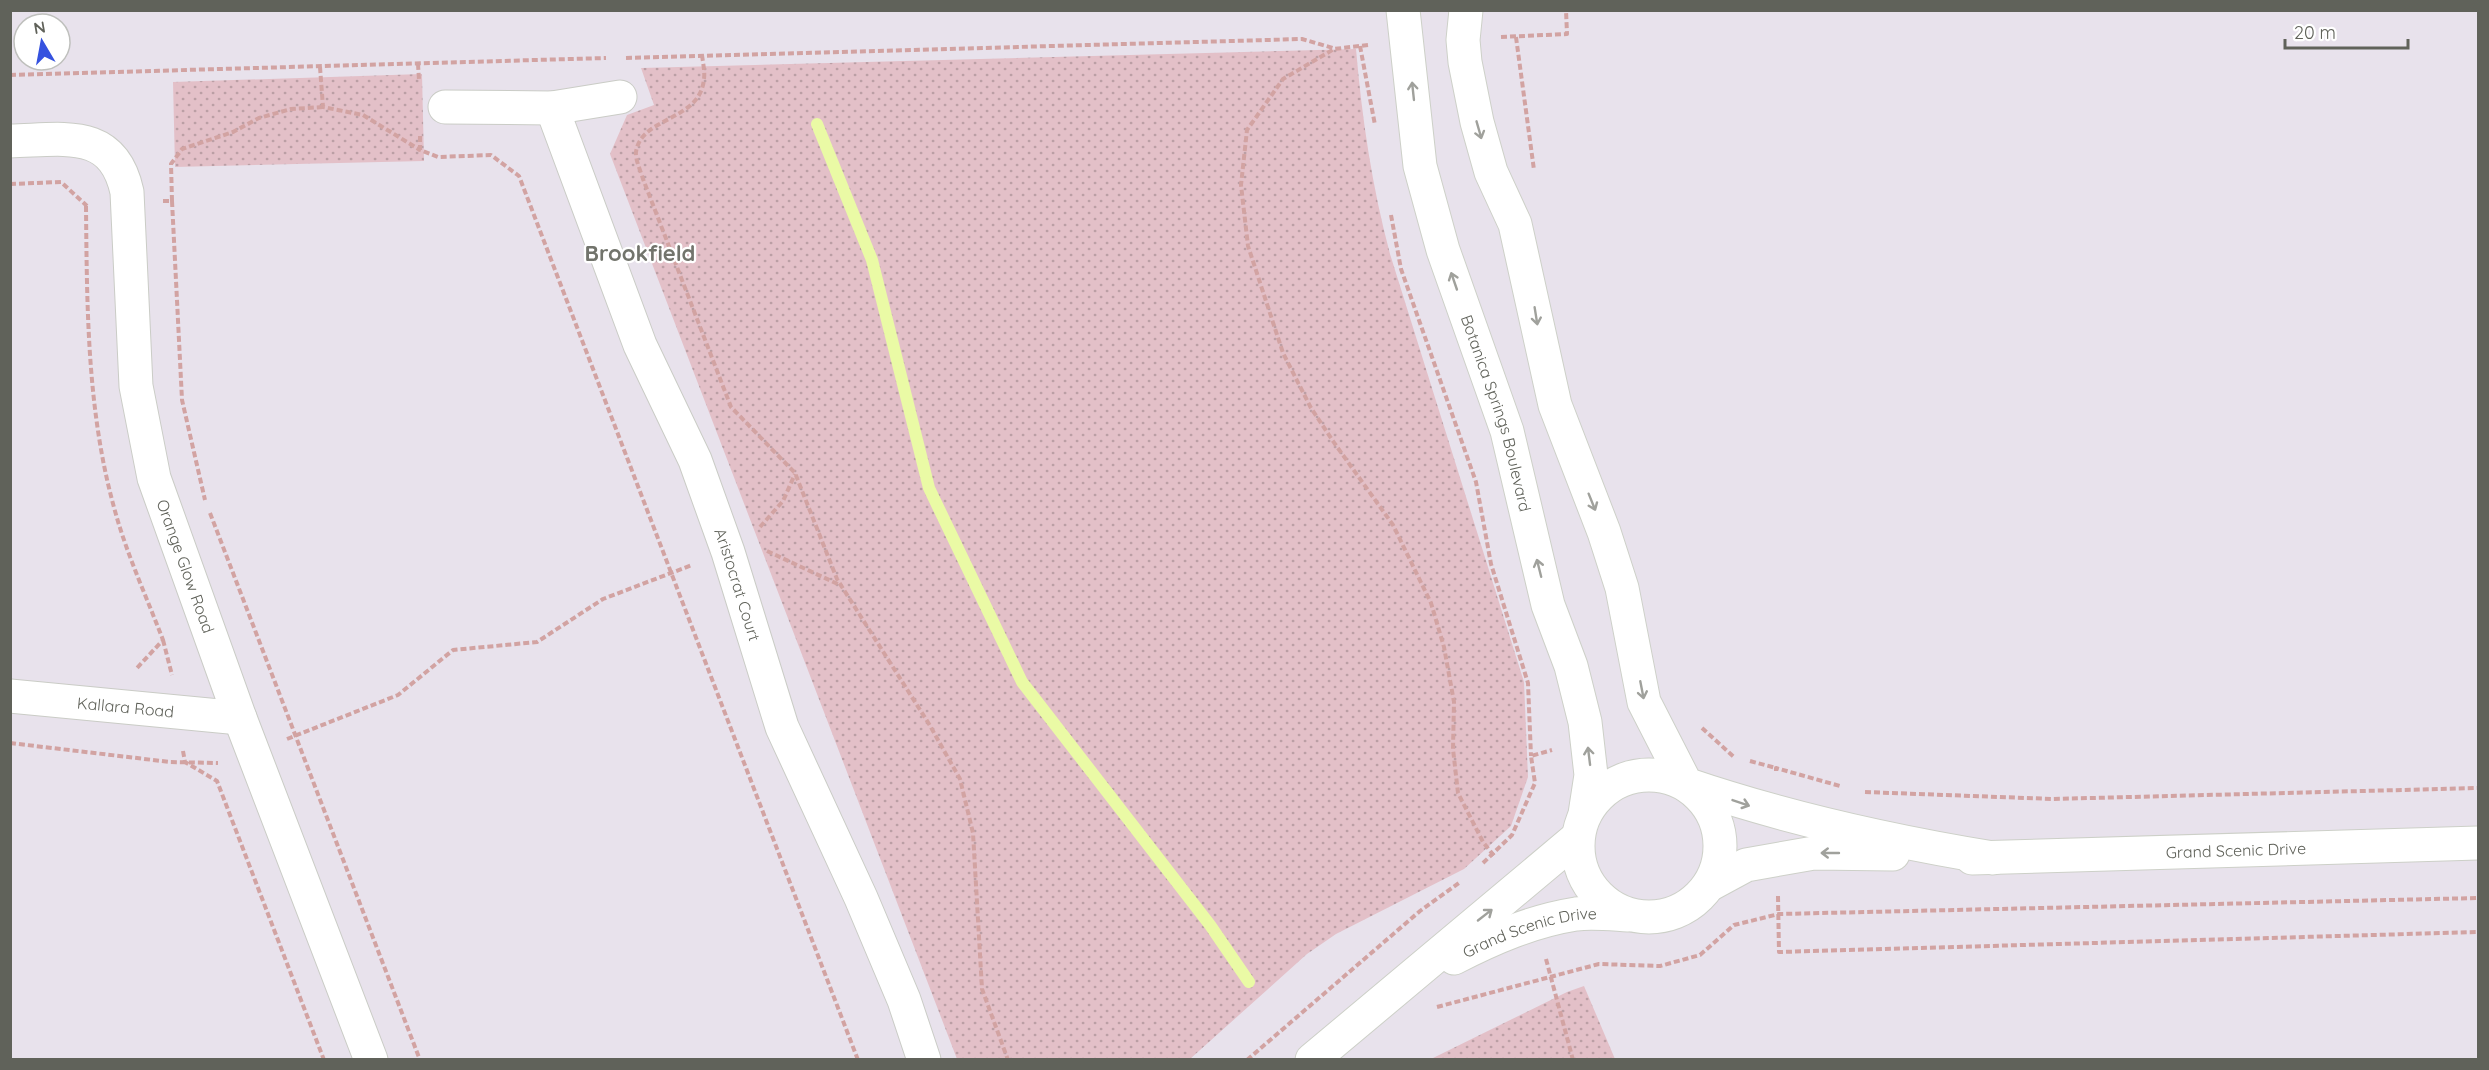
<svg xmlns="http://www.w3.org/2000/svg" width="2489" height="1070" font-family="Quicksand,sans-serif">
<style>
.grass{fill:url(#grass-dots)}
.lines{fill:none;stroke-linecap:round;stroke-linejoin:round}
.stream{stroke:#eafaa5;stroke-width:12}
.street-casing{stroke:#caccc6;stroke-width:35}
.secondary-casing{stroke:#cdd0c8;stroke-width:35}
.path{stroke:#d2a3a2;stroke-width:4;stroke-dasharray:6 3;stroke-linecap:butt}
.street{stroke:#fff;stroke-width:33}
.secondary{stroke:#fff;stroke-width:33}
.oneway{stroke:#a0a19c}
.labels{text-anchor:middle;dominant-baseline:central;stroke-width:4.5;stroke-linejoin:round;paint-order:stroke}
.street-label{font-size:16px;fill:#60625a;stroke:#fff}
.district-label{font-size:22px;font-weight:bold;fill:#72746c;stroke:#fff}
</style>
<defs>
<pattern id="grass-dots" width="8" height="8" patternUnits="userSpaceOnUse" patternTransform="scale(1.5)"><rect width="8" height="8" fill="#e3c0c8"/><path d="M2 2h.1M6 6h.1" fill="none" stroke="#bb9fa5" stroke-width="1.8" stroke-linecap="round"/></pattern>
</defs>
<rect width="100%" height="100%" fill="#e8e2ec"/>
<g class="grass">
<path d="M1356,49C1362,119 1372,186 1390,254L1524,682L1528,777L1511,826L1464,869L1336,934L1307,954L1190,1059H957L610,154L627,115L654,105L641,68Z"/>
<polygon points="422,74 424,161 175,167 173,82"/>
<polygon points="1584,986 1615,1059 1431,1059 1567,992"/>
</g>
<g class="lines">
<polyline class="stream" points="817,124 872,260 929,488 1022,682 1210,925 1249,982"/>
<defs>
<g id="street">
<polyline points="445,107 552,108 620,97"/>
<path id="s1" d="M552,108L640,345L695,460L728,552L782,727L861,898L904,1000L924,1060"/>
<path id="s2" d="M10,141C63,140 113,127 127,192L136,386L154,478L240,718L371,1060"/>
<path id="s3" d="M10,696L240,718"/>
</g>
<g id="secondary">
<path id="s4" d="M1403,10L1420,166L1443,250L1507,431L1548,605L1571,666L1585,722L1591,775L1585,814"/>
<path d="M1466,10L1463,40L1465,62L1477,122L1491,172L1515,224L1555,405L1604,532L1622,588L1644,702L1686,784C1786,818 1889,841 1993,858"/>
<circle cx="1649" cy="846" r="71"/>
<path id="s5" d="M1972,858L2478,843"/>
<polyline points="1709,885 1746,865 1814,853 1893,854"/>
<path id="s6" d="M1454,958C1493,938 1532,921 1576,914C1593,912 1611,914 1628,915"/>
<polyline points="1312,1060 1577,838"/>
</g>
</defs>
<use href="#street" class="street-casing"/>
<use href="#secondary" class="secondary-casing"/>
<g class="path">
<polyline points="1501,37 1567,34 1566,10"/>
<polyline points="1516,37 1534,170"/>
<polyline points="1368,45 1334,49 1283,79 1247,130 1241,185 1248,246 1283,353 1311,408 1335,444 1393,525 1431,603 1444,647 1454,702 1453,749 1458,793 1483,842 1495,857"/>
<polyline points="1360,46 1375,125"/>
<path d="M702,55C703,63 705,72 704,79C700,122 641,116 636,152C635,159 641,172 643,179L731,407L795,473L837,579L929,724L960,779L973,833L982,989L1008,1060"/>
<polyline points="626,58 1302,39 1333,48"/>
<polyline points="418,64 419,80"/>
<polyline points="320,67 323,107 363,115 420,150"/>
<polyline points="10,75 606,58"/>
<polyline points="420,136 420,150 438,157 491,155 519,176 858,1060"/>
<polyline points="10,184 61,182 87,206"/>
<polyline points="163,201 172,201 171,164 182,149 233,132 259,118 291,109 323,107"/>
<polyline points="172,201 182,400 205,500"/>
<path d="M86,206C87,309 87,412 115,511C127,555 147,598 163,640L137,668"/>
<polyline points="1391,215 1401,269 1476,482 1491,564 1528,683 1531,756"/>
<polyline points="210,513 420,1060"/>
<polyline points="760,527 783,501 795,474"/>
<polyline points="767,551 842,586"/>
<polyline points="163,640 172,675"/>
<polyline points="1702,728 1734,757"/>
<polyline points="287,739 398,695 453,650 537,642 603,599 692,565"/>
<polyline points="10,743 170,762 218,763"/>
<polyline points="183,751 185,762 217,781 324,1060"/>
<polyline points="1750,761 1776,768"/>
<polyline points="1776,771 1776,768 1840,786"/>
<polyline points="1865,792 2053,799 2478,788"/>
<polyline points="1483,863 1512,835 1535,783 1531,756 1552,750"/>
<polyline points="1778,896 1779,952 2478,932"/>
<polyline points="1546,959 1573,1060"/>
<polyline points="1437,1007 1599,964 1660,966 1700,955 1734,925 1779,914 2478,898"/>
<polyline points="1247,1060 1420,911 1459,883"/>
</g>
<use href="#street" class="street"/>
<use href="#secondary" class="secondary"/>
</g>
<defs><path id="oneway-shaft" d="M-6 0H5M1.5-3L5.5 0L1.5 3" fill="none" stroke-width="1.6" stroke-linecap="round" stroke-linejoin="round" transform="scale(1.5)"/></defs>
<g class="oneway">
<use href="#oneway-shaft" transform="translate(1413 91) rotate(-96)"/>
<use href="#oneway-shaft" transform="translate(1479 130) rotate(74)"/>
<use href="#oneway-shaft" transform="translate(1454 281) rotate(-109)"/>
<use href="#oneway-shaft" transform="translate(1536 316) rotate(81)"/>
<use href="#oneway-shaft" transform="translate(1592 502) rotate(68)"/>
<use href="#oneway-shaft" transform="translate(1539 568) rotate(-104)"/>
<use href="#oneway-shaft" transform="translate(1642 690) rotate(79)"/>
<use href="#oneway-shaft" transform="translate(1589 756) rotate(-97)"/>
<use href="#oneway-shaft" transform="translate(1741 803) rotate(19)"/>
<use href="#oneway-shaft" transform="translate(1830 853) rotate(-180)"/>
<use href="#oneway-shaft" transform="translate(1485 915) rotate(-38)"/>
</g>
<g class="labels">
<g class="street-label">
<text stroke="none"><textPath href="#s4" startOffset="416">Botanica Springs Boulevard</textPath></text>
<text stroke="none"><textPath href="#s2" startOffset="526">Orange Glow Road</textPath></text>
<text stroke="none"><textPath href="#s1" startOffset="512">Aristocrat Court</textPath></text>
<text stroke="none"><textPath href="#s3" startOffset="116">Kallara Road</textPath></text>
<text stroke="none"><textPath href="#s5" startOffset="264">Grand Scenic Drive</textPath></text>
<text stroke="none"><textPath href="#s6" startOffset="81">Grand Scenic Drive</textPath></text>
</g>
<g class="district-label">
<text x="640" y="253">Brookfield</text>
</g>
</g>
<rect width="2489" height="1070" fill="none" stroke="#60625a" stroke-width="24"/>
<g transform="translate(42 42) rotate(350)"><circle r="28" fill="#ffffff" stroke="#bfc0bd" stroke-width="1.5"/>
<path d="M0-4.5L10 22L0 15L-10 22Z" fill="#3552df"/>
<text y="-9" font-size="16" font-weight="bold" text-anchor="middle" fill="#60625a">N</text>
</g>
<path d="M2285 39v9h123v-9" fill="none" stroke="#60625a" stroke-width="3"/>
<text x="2294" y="39" font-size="18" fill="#60625a" stroke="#ffffff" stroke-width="4.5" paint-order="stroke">20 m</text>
</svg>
